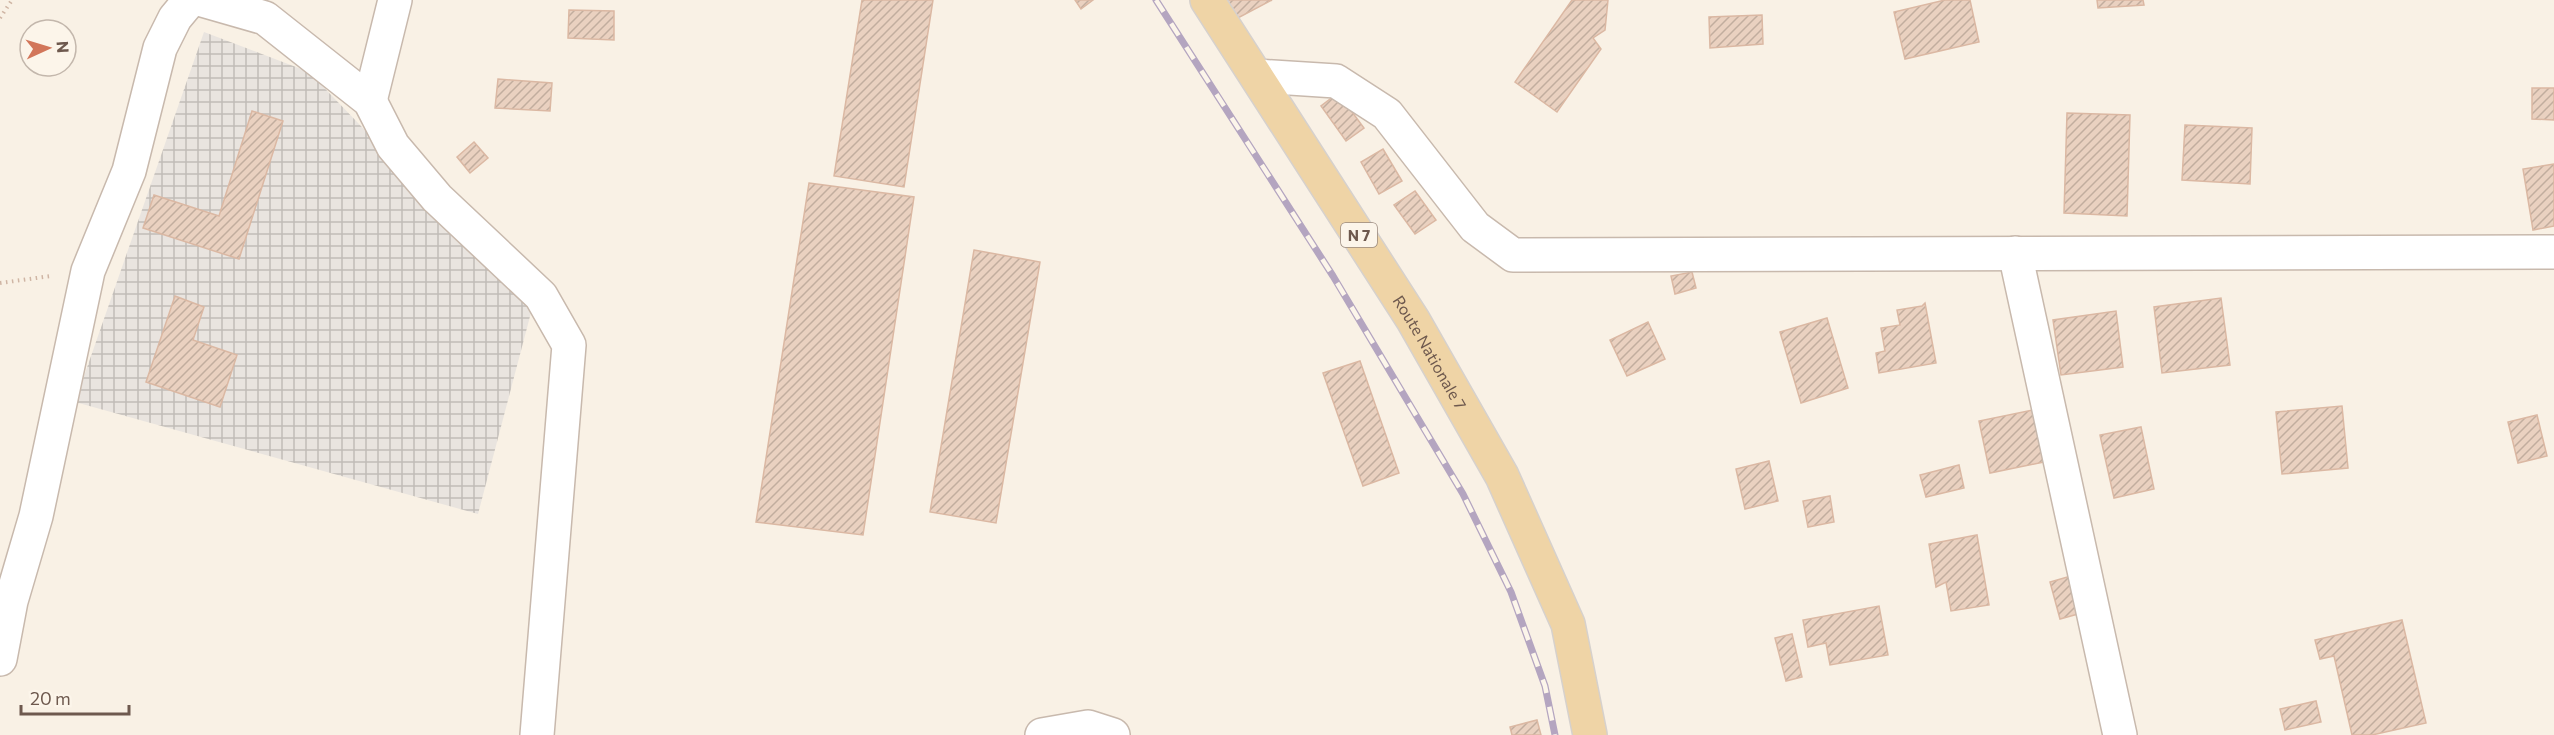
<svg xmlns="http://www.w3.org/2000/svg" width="2554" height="735" font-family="Commissioner,sans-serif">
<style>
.industrial{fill:url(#industrial-grid)}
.building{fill:url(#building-hatch);stroke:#dbb8a3;stroke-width:1.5}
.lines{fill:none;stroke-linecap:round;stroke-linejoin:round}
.street-casing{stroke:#c8b9ad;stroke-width:36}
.primary-casing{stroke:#d6d1cd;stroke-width:36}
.path{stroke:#cfb5a4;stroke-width:4;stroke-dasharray:1.5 4.5;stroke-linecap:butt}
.street{stroke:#fff;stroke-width:33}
.primary{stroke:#efd4a6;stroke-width:33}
.rail-casing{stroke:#b4a5c0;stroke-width:7}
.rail{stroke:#fcf5ea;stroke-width:4.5;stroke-dasharray:14;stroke-linecap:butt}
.labels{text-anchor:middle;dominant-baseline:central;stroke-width:6;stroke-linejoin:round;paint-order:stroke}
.shield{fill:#fcf5ea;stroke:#99887d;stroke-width:1.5}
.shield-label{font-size:15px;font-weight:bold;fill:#6e594e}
.street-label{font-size:16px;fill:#6e594e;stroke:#fcf5ea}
</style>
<defs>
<pattern id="industrial-grid" width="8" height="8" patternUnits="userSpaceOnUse" patternTransform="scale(1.5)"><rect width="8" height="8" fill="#e9e4df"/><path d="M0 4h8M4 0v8" fill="none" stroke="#c1bcb7"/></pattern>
<pattern id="building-hatch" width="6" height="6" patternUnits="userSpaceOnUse" patternTransform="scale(1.5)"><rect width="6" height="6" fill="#ead1c0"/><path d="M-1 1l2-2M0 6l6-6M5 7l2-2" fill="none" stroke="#c2ad9e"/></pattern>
</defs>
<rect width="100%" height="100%" fill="#f9f1e5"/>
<polygon class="industrial" points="204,32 309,72 533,305 478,514 75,402"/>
<g class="building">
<polygon points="862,0 933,0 904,187 834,176"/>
<polygon points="1075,0 1093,0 1081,9"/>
<polygon points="1226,0 1272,0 1236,19"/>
<polygon points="1572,0 1608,0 1605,30 1593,38 1601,49 1557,112 1515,82"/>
<polygon points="1945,0 1970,0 1979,42 1905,59 1894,12"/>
<polygon points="2097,0 2143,0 2144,5 2098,8"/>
<polygon points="569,10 614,11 614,40 568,38"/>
<polygon points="1762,15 1763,44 1710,48 1709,17"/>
<polygon points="498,79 552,83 550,111 495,108"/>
<polygon points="2532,88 2554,88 2554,120 2532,119"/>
<polygon points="1338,93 1364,128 1346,141 1321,106"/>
<polygon points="252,111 283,121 239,259 143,228 154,195 219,216"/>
<polygon points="2067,113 2130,115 2127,216 2064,213"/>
<polygon points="2185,125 2252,128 2250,184 2182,180"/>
<polygon points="474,142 488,158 470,173 457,157"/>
<polygon points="1383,149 1402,181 1379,194 1361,162"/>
<polygon points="2554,164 2554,226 2533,230 2523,169"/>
<polygon points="809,183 914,197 863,535 756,522"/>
<polygon points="1415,191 1436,220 1415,234 1394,205"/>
<polygon points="974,250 1040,262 996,523 930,512"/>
<polygon points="1692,272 1696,288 1675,294 1671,276"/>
<polygon points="175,296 204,307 193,340 237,355 220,407 146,382"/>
<polygon points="2221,298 2230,365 2162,373 2154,307"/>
<polygon points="1925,303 1936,363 1879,373 1876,353 1885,351 1881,328 1900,325 1897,310 1922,306"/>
<polygon points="2116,311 2123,367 2061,375 2053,320"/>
<polygon points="1827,318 1848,388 1801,403 1780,332"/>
<polygon points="1648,322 1665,359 1627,376 1610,340"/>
<polygon points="1360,361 1399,473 1363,486 1323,373"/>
<polygon points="2342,406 2348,468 2282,474 2276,412"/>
<polygon points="2038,409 2049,461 1990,473 1979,421"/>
<polygon points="2537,415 2547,456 2518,463 2508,422"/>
<polygon points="2141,427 2154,489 2114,498 2100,435"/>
<polygon points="1769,461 1778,501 1745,509 1736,469"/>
<polygon points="1959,465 1964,488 1926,497 1920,475"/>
<polygon points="1830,496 1834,522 1808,527 1803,501"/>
<polygon points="1977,535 1989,605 1951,611 1946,582 1936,587 1929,544"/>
<polygon points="2078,574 2089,611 2060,619 2050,582"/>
<polygon points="1879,606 1888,655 1830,665 1826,643 1808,647 1803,620"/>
<polygon points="2402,620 2426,723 2372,735 2352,735 2334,656 2320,659 2315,640"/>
<polygon points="1792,634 1802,677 1786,681 1775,638"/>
<polygon points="2316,701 2321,722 2285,730 2280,709"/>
<polygon points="1537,720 1541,735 1512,735 1510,727"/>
</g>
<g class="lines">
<defs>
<g id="street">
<polyline points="202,0 265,18 370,101 393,146 437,198 541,296 569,345 537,735"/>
<polyline points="1257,76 1336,81 1387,114 1475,227 1513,255 2554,252"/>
<polyline points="370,101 395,0"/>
<polyline points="2015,253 2120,735"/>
<polyline points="0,659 11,601 36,516 88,271 129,171 160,48 175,18 190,0"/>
<polyline points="1042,735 1088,727 1113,735"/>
</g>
<g id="primary">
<path id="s1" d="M1207,0L1413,320L1502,476L1568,624L1590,735"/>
</g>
</defs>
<use href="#street" class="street-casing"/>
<use href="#primary" class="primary-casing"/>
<g class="path">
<polyline points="0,18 12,0"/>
<polyline points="0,283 51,276"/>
</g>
<use href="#street" class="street"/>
<use href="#primary" class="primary"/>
<defs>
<polyline id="rail" points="1156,0 1333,276 1463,494 1511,592 1545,686 1555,735"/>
</defs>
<use href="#rail" class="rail-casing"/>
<use href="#rail" class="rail"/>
</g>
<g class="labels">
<rect class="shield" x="1341" y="223" width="36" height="24" rx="4.5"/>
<g class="shield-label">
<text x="1359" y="235">N 7</text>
</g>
<g class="street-label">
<text stroke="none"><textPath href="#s1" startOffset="417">Route Nationale 7</textPath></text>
</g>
</g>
<g transform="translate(48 48) rotate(86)"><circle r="28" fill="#fcf5ea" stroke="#c3b7ac" stroke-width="1.5"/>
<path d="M0-4.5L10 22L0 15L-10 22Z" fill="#d2765a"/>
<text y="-9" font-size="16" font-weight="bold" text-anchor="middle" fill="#6e594e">N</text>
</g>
<path d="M21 705v9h108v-9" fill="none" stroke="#6e594e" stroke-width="3"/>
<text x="30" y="705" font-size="18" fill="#6e594e" stroke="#fcf5ea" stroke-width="4.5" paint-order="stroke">20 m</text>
</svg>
